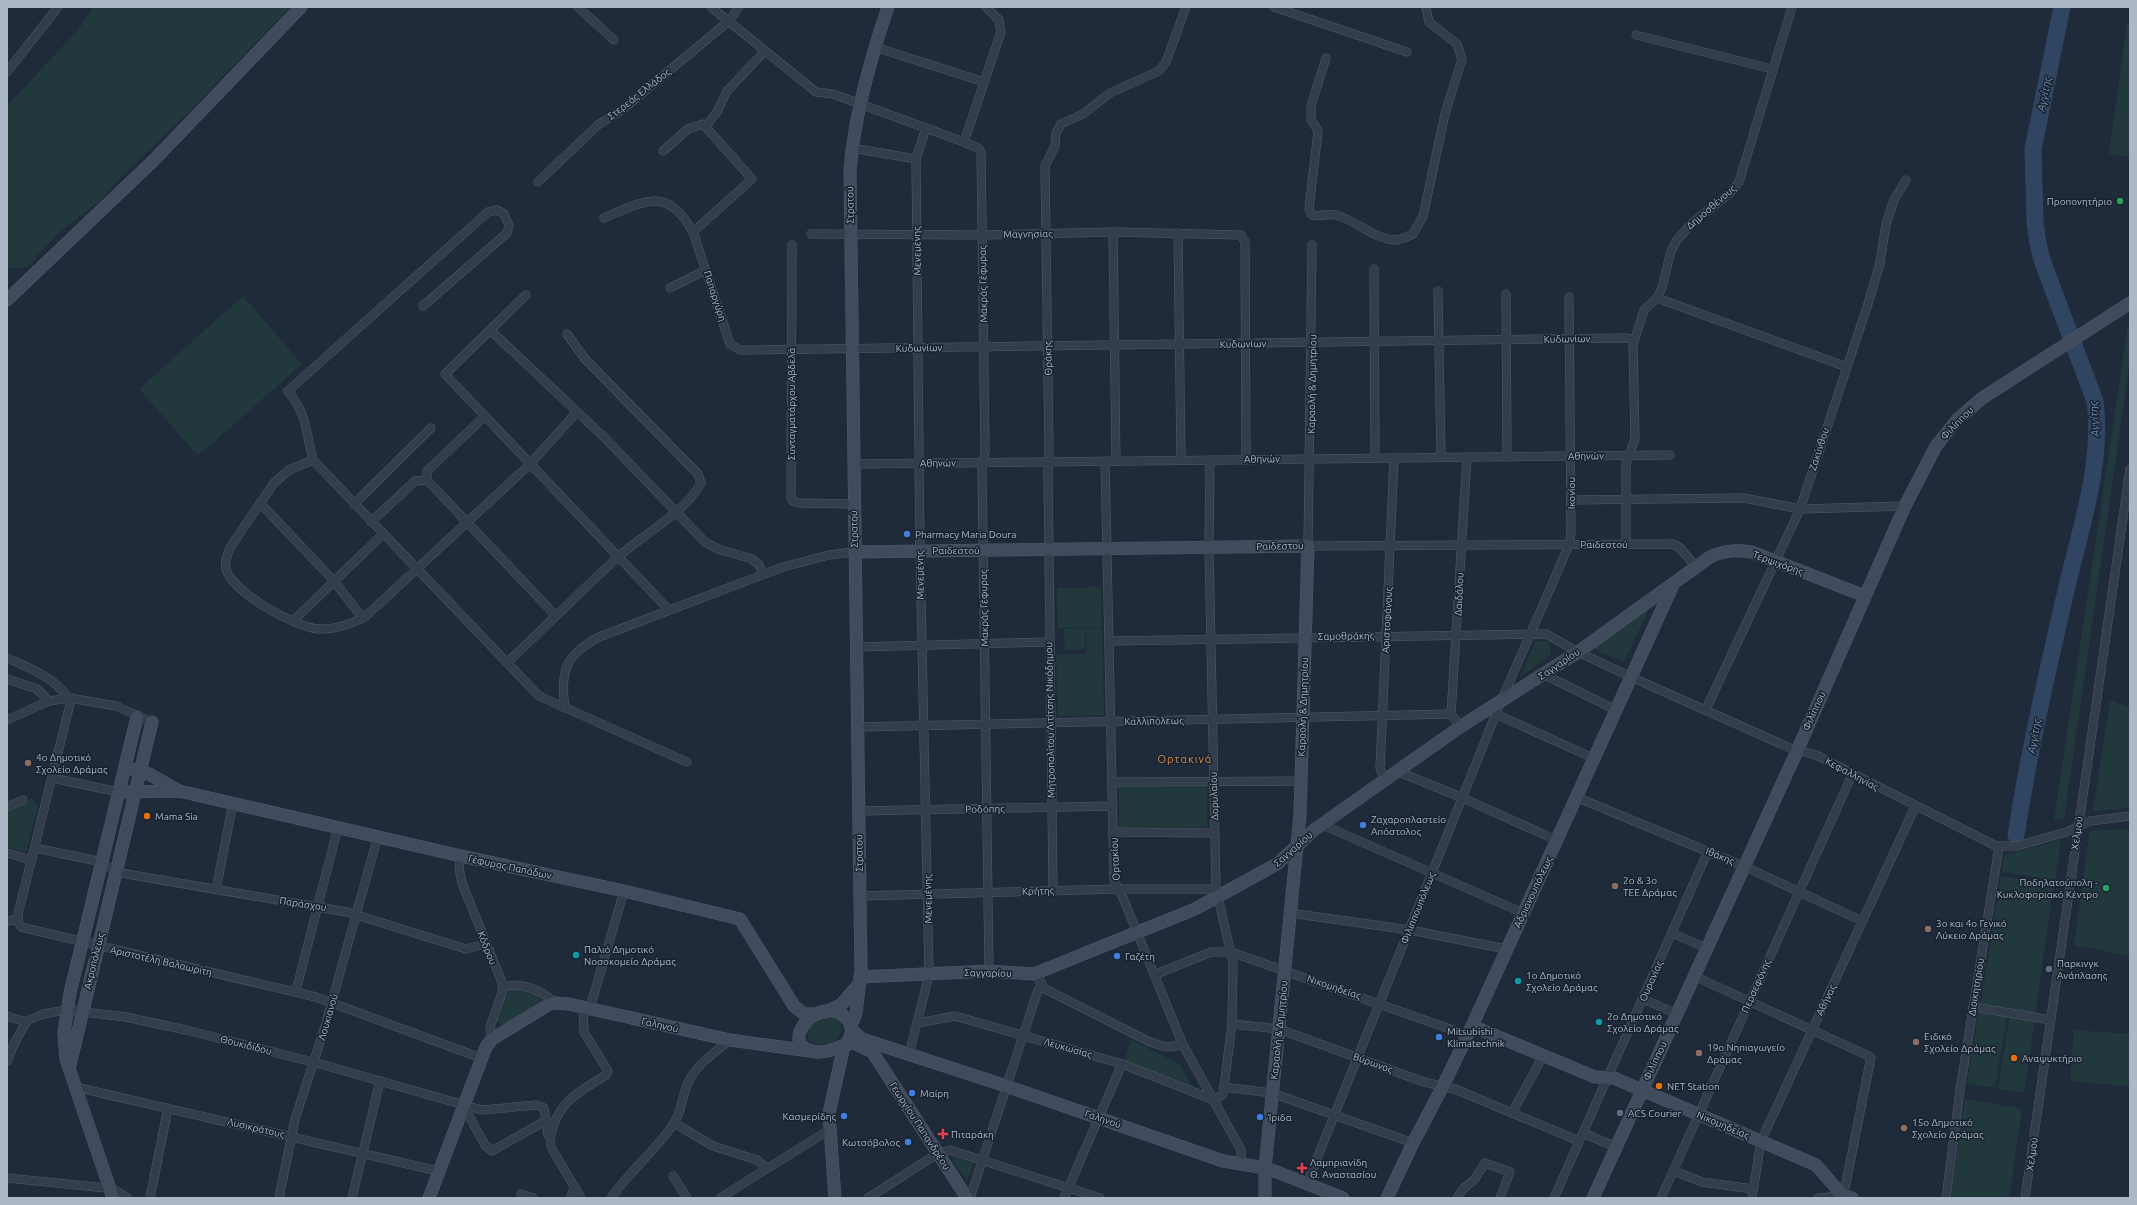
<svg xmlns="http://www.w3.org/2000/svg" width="2137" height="1205" font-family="Ubuntu,sans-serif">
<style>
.green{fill:#21393c}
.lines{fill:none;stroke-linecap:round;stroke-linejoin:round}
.river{stroke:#2f4562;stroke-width:17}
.street-casing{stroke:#505b68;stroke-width:9}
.secondary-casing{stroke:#505b68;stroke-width:13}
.street{stroke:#333d4b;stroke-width:8}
.secondary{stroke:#404c5e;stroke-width:12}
.leisure-dot{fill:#2e9e5b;stroke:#18222f;stroke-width:1.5}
.shop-dot{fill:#3f7fe0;stroke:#18222f;stroke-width:1.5}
.education-dot{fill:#8d6e63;stroke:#18222f;stroke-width:1.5}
.food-dot{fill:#e8710a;stroke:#18222f;stroke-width:1.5}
.culture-dot{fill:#0f9aa8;stroke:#18222f;stroke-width:1.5}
.service-dot{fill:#5c6f8a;stroke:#18222f;stroke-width:1.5}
.health-dot{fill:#e0444e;stroke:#18222f;stroke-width:1.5}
.labels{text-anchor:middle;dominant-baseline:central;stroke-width:3;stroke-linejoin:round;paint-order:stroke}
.street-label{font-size:10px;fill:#adb8c7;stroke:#18222f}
.poi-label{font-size:10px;fill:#adb8c7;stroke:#18222f;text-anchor:start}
.water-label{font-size:11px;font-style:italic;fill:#738eb2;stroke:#18222f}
.neighbourhood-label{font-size:11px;letter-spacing:1px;fill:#dd8e52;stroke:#18222f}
</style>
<rect width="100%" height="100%" fill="#1f2b3b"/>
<g class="green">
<polygon points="93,7 290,7 188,113 114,184 103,199 58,233 27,267 7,269 7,106 79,29"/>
<polygon points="2127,23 2130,24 2130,157 2109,154"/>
<polygon points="243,296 302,364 198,456 139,389"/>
<polygon points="2130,324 2130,361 2064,819 2054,820 2128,325"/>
<polygon points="1101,587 1102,627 1058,628 1057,588"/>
<polygon points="1650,607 1624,662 1590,647"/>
<polygon points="1085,628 1085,649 1065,650 1064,629"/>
<polygon points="1086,628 1102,628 1104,715 1058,716 1056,655 1086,654"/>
<polygon points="1543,641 1549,642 1551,655 1520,677 1535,642"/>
<polygon points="2110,701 2130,707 2130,808 2093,811"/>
<polygon points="1207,785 1207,827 1119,828 1119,786"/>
<polygon points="32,798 38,806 26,852 7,847 7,811"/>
<polygon points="2130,829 2130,956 2074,945 2090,831"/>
<polygon points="2061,840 2055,880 2002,872 2004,855"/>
<polygon points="2001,876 2054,884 2035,1015 1980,1006"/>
<polygon points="515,987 538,994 540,996 540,1001 507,1024 500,1025 497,1020 508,992"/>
<polygon points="1979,1010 2007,1015 1995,1088 1967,1084"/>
<polygon points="2010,1015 2035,1019 2024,1093 1998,1089"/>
<polygon points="825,1017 836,1018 841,1022 841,1032 835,1042 817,1045 809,1040 806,1029 808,1025"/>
<polygon points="2074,1030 2130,1034 2130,1086 2070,1081"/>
<polygon points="1131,1040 1180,1064 1193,1087 1124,1062"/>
<polygon points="1965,1099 2022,1109 2009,1198 1951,1198"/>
<polygon points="952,1156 974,1163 967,1181 951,1157"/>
</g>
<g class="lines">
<path class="river" d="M2016,835C2029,751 2048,669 2067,586C2081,527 2103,462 2095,401L2043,263L2038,244L2035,221L2033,149L2062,7"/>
<defs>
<g id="street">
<polyline points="578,7 614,40"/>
<polyline points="711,7 816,92 833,94 964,142 978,148 981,152 985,451 982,468 989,971"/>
<polyline points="1274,7 1407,52"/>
<polyline points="1636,35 1772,69"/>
<polyline points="875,47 984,82"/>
<path d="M1326,58L1311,106V119L1318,131L1309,209L1312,215C1321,217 1327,213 1336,215C1356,220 1373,239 1395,240C1401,240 1408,236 1413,234L1423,216L1445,114L1462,59L1457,44L1429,22L1426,7"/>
<polyline points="7,72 58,7"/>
<polyline points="706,126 717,112 727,91 765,51"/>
<polyline points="964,142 1001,32 999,20 986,7"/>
<polyline points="852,148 916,159"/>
<polyline points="663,151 688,129 703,124 752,179 693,232"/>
<polyline points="538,182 598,125 623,109 729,21 739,7"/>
<path d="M604,218C645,201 667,185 693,232L730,344L740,350L1625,338L1634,339"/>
<polyline points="1113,232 1116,461"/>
<polyline points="1178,233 1181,460"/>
<polyline points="811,234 982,235 1113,232 1241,235 1245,242 1246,460"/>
<polyline points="792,245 791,497 793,501 797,503 854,504"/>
<polyline points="1312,245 1308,546 1673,544 1680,548 1696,567"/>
<polyline points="1374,269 1375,458"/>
<polyline points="670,288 706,270"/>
<polyline points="1438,291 1441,457"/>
<polyline points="1506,294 1507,457"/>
<polyline points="526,295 445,374 668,609"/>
<polyline points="1657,298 1847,367"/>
<path d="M423,306L507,233L509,225L504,214L497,210L488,212L288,391C307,414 306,433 313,460L539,696L687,762"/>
<polyline points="490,330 605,438 705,542 718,549 752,559 759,565 763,574"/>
<polyline points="485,416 427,471 427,480 556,616"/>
<path d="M313,460L289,470L274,483L231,546C228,553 224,561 226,569C233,593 295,627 318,629C335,630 350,624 365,617L530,464L577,412"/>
<polyline points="1105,461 1114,880 1123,898 1183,1045 1241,1150 1242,1165"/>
<polyline points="853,464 1670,455"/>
<polyline points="1571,500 1744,498 1800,509 1905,506"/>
<polyline points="260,503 334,581 357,611 365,617"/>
<polyline points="354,504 431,428"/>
<polyline points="371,522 415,481 427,480"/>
<polyline points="1626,544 1626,464 1635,439 1633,345 1644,310 1657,298 1662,288 1671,251 1677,240 1691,224 1730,193 1739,182 1792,7"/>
<polyline points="293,621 383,534"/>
<polyline points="1109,641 1546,634 1578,652 1631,677 1790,748 1816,755 1996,846 2017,846 2066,832 2090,821 2130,816"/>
<polyline points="856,647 1049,642"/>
<path d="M7,658C27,667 63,680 70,704L18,914V922L21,927L316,997L481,1058"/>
<path d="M507,663C544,628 580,592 617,558C642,535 685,513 701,483L698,474L585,359L567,334"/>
<polyline points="1545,675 1616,710"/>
<polyline points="7,679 37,689 49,701"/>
<path d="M565,708C560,671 565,655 599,637L783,567L829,555L854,552"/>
<polyline points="1706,709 1800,509 1868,304 1880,263 1886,224 1894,200 1906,180"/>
<polyline points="1496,714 1593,758"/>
<polyline points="7,720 49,701 70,698 116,706 152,722"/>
<polyline points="857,727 1451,714"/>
<polyline points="1460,727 1451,714 1467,457"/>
<polyline points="1399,772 1463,798 1556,840"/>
<polyline points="52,778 119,792"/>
<polyline points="1112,782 1301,781"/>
<polyline points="1385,782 1380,768 1394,458"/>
<polyline points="1576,797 1750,869 1862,921"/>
<polyline points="7,807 23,800"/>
<polyline points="858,811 1113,806"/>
<polyline points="1323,825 1523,913"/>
<polyline points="1113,832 1215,833"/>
<polyline points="35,848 102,862 115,872 347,912 466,949 486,944"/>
<polyline points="7,853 32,860"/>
<polyline points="461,856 459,868 462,883 503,985 502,993 490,1027 492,1039"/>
<polyline points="216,890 233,803"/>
<polyline points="1053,891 1048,472 1049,451 1045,166 1055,146 1056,133 1061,124 1083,114 1110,93 1159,71 1166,62 1186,7"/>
<polyline points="859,896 1118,889 1216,889"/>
<polyline points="1290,913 1410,930 1506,949"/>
<polyline points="7,921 18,919"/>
<polyline points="1672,933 1706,948"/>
<polyline points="1036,974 1045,989 1150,1042 1166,1047 1183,1045"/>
<polyline points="1154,975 1211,952 1231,952 1467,1035"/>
<polyline points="1694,976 1871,1057 1843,1198"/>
<path d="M503,988C520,980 543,991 555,1003"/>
<polyline points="296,991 338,827"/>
<polyline points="1643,999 1677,1014"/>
<polyline points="1973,1007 2051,1020"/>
<polyline points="590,1008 624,891"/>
<polyline points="7,1016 26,1022"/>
<polyline points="918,1023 955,1016 1122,1064 1214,1100 1223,1094 1232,1024 1233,962 1216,889 1209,548 1210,460"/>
<polyline points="1232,1024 1279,1029 1424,1082 1455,1089 1579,1141"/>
<polyline points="909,1054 929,975 920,550 916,159 926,128"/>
<polyline points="7,1061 15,1042 27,1021 43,1014 66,1010 126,1017 186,1030 313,1062 482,1110 536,1105 544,1108 548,1135 551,1138"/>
<polyline points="75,1087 438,1171"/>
<polyline points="1224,1087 1272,1093 1413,1143"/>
<polyline points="463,1105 485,1145 492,1151 545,1121"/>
<polyline points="1512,1113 1543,1056"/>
<polyline points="674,1123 713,1146 757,1160 767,1168"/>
<polyline points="1583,1133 1616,1147"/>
<polyline points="1674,1171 1702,1182 1753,1189"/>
<polyline points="673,1176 687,1198"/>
<polyline points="7,1178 106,1188 115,1190 128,1198"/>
<polyline points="1307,1183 1502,699 1569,545 1571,532 1569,297"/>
<polyline points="521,1194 533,1198"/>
<polyline points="150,1198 168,1108"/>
<polyline points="279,1198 295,1119 324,1030 378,836"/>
<polyline points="352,1198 380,1081"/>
<polyline points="570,1198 575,1187"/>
<path d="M581,1198L552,1149C549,1141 551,1134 553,1127C562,1098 582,1091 606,1075L608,1071L584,1032L583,1007"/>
<path d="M611,1198C629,1172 654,1152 672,1126C682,1113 681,1098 688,1083C696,1065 715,1052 730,1040"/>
<polyline points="720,1198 829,1130"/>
<polyline points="868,1198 937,1154 950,1150 1100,1198"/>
<polyline points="970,1198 1038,990 1041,985"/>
<polyline points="1064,1198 1122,1064"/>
<polyline points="1457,1198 1463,1189 1474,1180 1485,1163 1510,1172 1500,1198"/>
<polyline points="1554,1198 1708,851"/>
<polyline points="1661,1198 1852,775"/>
<polyline points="1752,1198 1761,1141 1915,807"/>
<polyline points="1818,1198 1843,1196"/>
<polyline points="1946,1198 1960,1090 1999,847"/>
<polyline points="2025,1198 2130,469"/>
</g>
<g id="secondary">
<polyline points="7,300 154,160 301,7"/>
<polyline points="854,552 1308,546 1300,815 1265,1168 1265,1198"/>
<polyline points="132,769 149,774 179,791"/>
<polyline points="119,792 179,791 461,856 624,891 740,919 794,1006 804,1014 817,1014"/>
<path d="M860,977L989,971L1034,974L1195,909L1277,864L1314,830L1460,727L1578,652L1710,557C1724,550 1736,550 1752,552L1865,596"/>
<polyline points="826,1012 842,1004 858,985"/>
<path d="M851,1026L856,1013L861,972L850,171C854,116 870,60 888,7"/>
<polyline points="1472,1026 1595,1077 1614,1078 1816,1165 1843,1196 1852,1198"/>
<polyline points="851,1029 862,1039 873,1053 967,1198"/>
<polyline points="862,1039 1006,1086 1223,1161 1265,1168 1277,1172 1343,1198"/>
<path d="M846,1045C850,1039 854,1029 849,1022C825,986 770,1047 818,1052C832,1053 842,1044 854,1043L868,1050"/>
<polyline points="70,1065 152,722"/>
<polyline points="113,1198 66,1059 64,1033 70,993 137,717"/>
<polyline points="429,1198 486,1047 492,1039 548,1005 555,1003 569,1004 730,1040 817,1052"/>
<polyline points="835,1198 829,1113 844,1046"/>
<polyline points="1387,1198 1413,1143 1443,1086 1472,1026 1673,585"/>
<polyline points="1593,1198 1797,751 1905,506 1936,446 1957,420 1981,399 2130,303"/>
</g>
</defs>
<use href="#street" class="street-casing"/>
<use href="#secondary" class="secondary-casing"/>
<use href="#street" class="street"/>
<use href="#secondary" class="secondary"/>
</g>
<g class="leisure-dot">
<circle cx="2120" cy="201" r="4"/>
<circle cx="2106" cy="888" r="4"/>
</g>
<g class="shop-dot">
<circle cx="907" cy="534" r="4"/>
<circle cx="1363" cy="825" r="4"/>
<circle cx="1117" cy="956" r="4"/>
<circle cx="1439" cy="1037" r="4"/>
<circle cx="912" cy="1093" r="4"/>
<circle cx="844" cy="1116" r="4"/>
<circle cx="1260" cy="1117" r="4"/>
<circle cx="908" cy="1142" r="4"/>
</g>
<g class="education-dot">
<circle cx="28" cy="763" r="4"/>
<circle cx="1615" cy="886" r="4"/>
<circle cx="1928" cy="929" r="4"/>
<circle cx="1916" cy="1042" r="4"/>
<circle cx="1699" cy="1053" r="4"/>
<circle cx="1904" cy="1128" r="4"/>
</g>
<g class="food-dot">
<circle cx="147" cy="816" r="4"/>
<circle cx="2014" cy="1058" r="4"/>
<circle cx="1659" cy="1086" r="4"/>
</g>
<g class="culture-dot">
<circle cx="576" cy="955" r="4"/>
<circle cx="1518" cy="981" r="4"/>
<circle cx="1599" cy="1022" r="4"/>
</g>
<g class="service-dot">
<circle cx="2049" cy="969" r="4"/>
<circle cx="1620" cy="1113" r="4"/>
</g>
<g class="health-dot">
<path d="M941 1128h4v4h4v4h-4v4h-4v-4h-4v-4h4z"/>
<path d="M1300 1162h4v4h4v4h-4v4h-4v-4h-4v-4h4z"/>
</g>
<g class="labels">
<g class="street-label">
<text transform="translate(639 94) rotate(-38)">Στερεάς Ελλάδος</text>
<text transform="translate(850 205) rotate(-91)">Στρατού</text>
<text transform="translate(1711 207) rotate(-41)">Δημοσθένους</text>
<text transform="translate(1028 234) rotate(-1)">Μαγνησίας</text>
<text transform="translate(917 251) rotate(-91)">Μενεμένης</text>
<text transform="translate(983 284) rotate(-91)">Μακράς Γέφυρας</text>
<text transform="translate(715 296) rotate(72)">Παπαργύρη</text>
<text transform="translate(1567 339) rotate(-1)">Κυδωνίων</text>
<text transform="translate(1243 344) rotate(-1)">Κυδωνίων</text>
<text transform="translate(919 348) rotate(-1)">Κυδωνίων</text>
<text transform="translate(1048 358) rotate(-91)">Θράκης</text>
<text transform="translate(1312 384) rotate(-89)">Καραολή &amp; Δημητρίου</text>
<text transform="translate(791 404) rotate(-90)">Συνταγματάρχου Αβδελά</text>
<text transform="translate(1957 423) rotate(-46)">Φιλίππου</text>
<text transform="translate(1819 449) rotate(-72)">Ζακύνθου</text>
<text transform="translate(1586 456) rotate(-1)">Αθηνών</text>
<text transform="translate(1262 459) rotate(-1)">Αθηνών</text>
<text transform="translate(938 463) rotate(-1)">Αθηνών</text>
<text transform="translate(1571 493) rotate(-90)">Ικονίου</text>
<text transform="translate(854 529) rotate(-91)">Στρατού</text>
<text x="1604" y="544">Ραιδεστού</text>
<text transform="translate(1280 546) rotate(-1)">Ραιδεστού</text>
<text x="956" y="550">Ραιδεστού</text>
<text transform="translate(1778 563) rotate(20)">Τερψιχόρης</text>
<text transform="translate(920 575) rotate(-91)">Μενεμένης</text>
<text transform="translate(1459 594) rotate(-87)">Δαιδάλου</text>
<text transform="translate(984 608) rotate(-91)">Μακράς Γέφυρας</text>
<text transform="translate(1387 620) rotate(-87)">Αριστοφάνους</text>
<text transform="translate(1346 636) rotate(-1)">Σαμοθράκης</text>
<text transform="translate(1559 664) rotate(-34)">Σαγγαρίου</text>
<text transform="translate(1303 707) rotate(-88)">Καραολή &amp; Δημητρίου</text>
<text transform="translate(1814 711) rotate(-66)">Φιλίππου</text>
<text transform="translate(1050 720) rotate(-91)">Μητροπολίτου Λιτίτσης Νικόδημου</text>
<text transform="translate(1154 721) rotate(-1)">Καλλιπόλεως</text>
<text transform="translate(1852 774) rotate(28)">Κεφαλληνίας</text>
<text transform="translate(1214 796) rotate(-92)">Δορυλαίου</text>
<text transform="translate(985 809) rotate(-1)">Ροδόπης</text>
<text transform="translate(2077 833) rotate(-82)">Χελμού</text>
<text transform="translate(1293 849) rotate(-41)">Σαγγαρίου</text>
<text transform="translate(859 853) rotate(-91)">Στρατού</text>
<text transform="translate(1720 856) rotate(23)">Ιθάκης</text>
<text transform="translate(1115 859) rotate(-93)">Ορτακίου</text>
<text transform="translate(510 867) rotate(12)">Γέφυρας Παπάδων</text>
<text transform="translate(1038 891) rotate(-2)">Κρήτης</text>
<text transform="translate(1533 892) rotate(-65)">Αδριανουπόλεως</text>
<text transform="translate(928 899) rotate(-91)">Μενεμένης</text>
<text transform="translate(303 904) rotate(9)">Παράσχου</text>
<text transform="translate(1418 908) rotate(-68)">Φιλιππουπόλεως</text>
<text transform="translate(487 948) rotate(68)">Κόδρου</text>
<text transform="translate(94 961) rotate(-76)">Ακροπόλεως</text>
<text transform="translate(161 961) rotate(13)">Αριστοτέλη Βαλαωρίτη</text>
<text transform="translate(988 973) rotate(1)">Σαγγαρίου</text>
<text transform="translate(1651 981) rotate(-66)">Ουρανίας</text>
<text transform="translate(1756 986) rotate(-66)">Περσεφόνης</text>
<text transform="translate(1334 987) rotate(19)">Νικομηδείας</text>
<text transform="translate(1976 987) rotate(-81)">Διοικητηρίου</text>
<text transform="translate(1826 1000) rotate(-65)">Αθήνας</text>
<text transform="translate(328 1017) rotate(-74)">Λουκιανού</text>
<text transform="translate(660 1025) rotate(13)">Γαληνού</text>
<text transform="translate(1279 1030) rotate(-84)">Καραολή &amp; Δημητρίου</text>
<text transform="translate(246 1045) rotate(14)">Θουκιδίδου</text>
<text transform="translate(1068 1048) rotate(16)">Λευκωσίας</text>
<text transform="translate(1655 1061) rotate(-65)">Φιλίππου</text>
<text transform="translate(1373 1063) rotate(20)">Βύρωνος</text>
<text transform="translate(1103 1119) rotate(19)">Γαληνού</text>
<text transform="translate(1723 1125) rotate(23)">Νικομηδείας</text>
<text transform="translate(920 1126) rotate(57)">Γεωργίου Παπανδρέου</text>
<text transform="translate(256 1128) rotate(13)">Λυσικράτους</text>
<text transform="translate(2032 1154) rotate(-82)">Χελμού</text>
</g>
<g class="poi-label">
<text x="2112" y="201" text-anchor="end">Προπονητήριο</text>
<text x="915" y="534">Pharmacy Maria Doura</text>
<text x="36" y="757">4ο Δημοτικό<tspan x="36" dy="12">Σχολείο Δράμας</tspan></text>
<text x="155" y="816">Mama Sia</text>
<text x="1371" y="819">Ζαχαροπλαστείο<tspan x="1371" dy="12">Απόστολος</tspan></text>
<text x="1623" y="880">2ο &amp; 3ο<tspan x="1623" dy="12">ΤΕΕ Δράμας</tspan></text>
<text x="2098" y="882" text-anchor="end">Ποδηλατούπολη -<tspan x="2098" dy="12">Κυκλοφοριακό Κέντρο</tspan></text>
<text x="1936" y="923">3ο και 4ο Γενικό<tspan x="1936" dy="12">Λύκειο Δράμας</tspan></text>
<text x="584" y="949">Παλιό Δημοτικό<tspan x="584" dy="12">Νοσοκομείο Δράμας</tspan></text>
<text x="1125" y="956">Γαζέτη</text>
<text x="2057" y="963">Παρκινγκ<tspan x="2057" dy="12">Ανάπλασης</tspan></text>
<text x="1526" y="975">1ο Δημοτικό<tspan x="1526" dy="12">Σχολείο Δράμας</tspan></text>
<text x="1607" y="1016">2ο Δημοτικό<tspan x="1607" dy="12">Σχολείο Δράμας</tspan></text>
<text x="1447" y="1031">Mitsubishi<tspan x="1447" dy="12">Klimatechnik</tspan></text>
<text x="1924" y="1036">Ειδικό<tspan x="1924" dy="12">Σχολείο Δράμας</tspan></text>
<text x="1707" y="1047">19ο Νηπιαγωγείο<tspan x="1707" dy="12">Δράμας</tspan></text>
<text x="2022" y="1058">Αναψυκτήριο</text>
<text x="1667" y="1086">NET Station</text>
<text x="920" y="1093">Μαίρη</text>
<text x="1628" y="1113">ACS Courier</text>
<text x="836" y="1116" text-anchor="end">Κασμερίδης</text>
<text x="1268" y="1117">Ίριδα</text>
<text x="1912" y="1122">15ο Δημοτικό<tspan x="1912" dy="12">Σχολείο Δράμας</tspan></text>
<text x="951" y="1134">Πιταράκη</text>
<text x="900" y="1142" text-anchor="end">Κωτσόβολος</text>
<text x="1310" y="1162">Λαμπριανίδη<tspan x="1310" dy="12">Θ. Αναστασίου</tspan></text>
</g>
<g class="water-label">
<text transform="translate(2044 94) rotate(-78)">Αγγίτης</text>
<text transform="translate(2094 419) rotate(-93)">Αγγίτης</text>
<text transform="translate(2034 736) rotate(-80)">Αγγίτης</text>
</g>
<g class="neighbourhood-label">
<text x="1185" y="759">Ορτακινά</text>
</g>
</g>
<rect width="2137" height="1205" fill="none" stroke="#adb8c7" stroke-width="16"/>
</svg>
